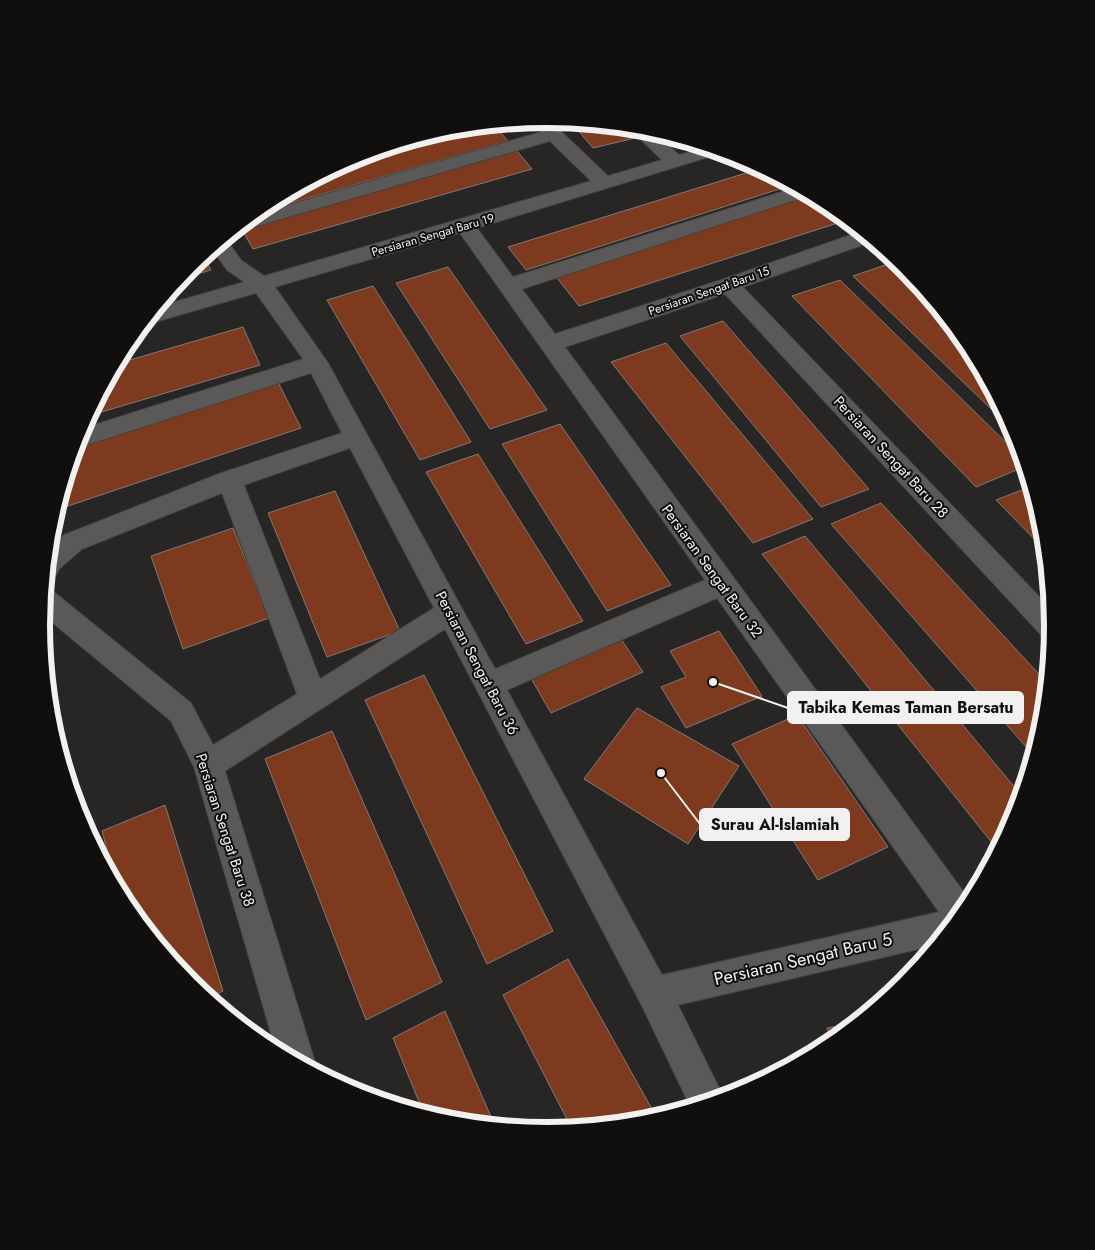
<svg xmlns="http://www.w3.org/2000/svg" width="1095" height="1250" font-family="Jost,sans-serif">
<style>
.building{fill:#7e3a1e;stroke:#7e7b7a}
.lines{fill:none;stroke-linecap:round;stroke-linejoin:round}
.minor-casing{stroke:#42413f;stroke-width:2}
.minor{fill:#5b5957;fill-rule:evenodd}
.labels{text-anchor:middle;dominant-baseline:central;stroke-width:4;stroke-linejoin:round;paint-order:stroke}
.far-street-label{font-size:12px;fill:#f2f1f0;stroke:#100f0e}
.street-label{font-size:15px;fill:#f2f1f0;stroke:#100f0e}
.near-street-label{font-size:18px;fill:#f2f1f0;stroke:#100f0e}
.rim{fill:none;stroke:#f2f1f0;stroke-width:6}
.leader{fill:none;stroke:#f2f1f0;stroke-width:2}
.callout-dot{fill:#f2f1f0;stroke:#100f0e;stroke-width:2}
.callout{fill:#f2f1f0;stroke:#f2f1f0;stroke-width:2}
.callout-label{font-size:16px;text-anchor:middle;font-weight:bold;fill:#111}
</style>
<rect width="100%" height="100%" fill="#282624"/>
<g class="building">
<polygon points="570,121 625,126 635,138 593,148"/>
<polygon points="493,124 508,141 256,213 266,204 354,157 456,128"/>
<polygon points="517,151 532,169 253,249 241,228"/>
<polygon points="762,168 792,185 526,270 508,247"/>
<polygon points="811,195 823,201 844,221 579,306 554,274"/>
<polygon points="203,256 211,270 180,279 190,267"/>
<polygon points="894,262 923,288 969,344 1015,432 853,276"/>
<polygon points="448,267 547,410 490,429 396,283"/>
<polygon points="840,280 1024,460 1026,466 976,487 792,296"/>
<polygon points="373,286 471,442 420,460 327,300"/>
<polygon points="723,321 869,489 821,507 680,336"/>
<polygon points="243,327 260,365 88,416 116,364"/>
<polygon points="666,343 813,519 753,543 611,362"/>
<polygon points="278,382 301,428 59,509 58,504 75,447"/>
<polygon points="560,424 671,585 607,611 502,444"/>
<polygon points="478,454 583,621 526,644 426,472"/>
<polygon points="1032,486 1044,527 1047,552 996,500"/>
<polygon points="335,491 400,631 327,657 268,513"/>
<polygon points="881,503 1048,684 1044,724 1034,756 831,524"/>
<polygon points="233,528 269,618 183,649 151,556"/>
<polygon points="805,536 1022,796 1015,819 1001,845 996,848 762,554"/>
<polygon points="719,631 762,696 686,728 661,687 686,677 670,651"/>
<polygon points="617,633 643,672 551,713 528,673"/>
<polygon points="424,675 553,931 487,964 365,700"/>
<polygon points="637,708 739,766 688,844 584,779"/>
<polygon points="797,715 888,847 818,880 732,744"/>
<polygon points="332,731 442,982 366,1020 265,759"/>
<polygon points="165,805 223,991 208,998 189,983 126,906 118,891 102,831"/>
<polygon points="568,959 657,1118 646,1122 572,1129 503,995"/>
<polygon points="445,1011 495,1126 448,1121 424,1114 393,1038"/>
<polygon points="857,1023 832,1043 827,1028"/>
</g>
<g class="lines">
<defs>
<path id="minor" d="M548,119L608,176L662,160L633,132L631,127L653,131L679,155L707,147L725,152L477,228L513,277L797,187L811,195L522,289L555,334L721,280L862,231L874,241L743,287L1052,610V640L1043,637L725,294L565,347L971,902L936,945L678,1005L724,1098L691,1108L642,1006L445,629L225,771L315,1062L311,1070L276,1051L194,767L171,721L42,614L45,589L54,592L191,703L213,745L297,694L222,493L82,549L60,568L56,575L46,578L49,547L64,535L221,473L342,433L311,373L77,448L75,447L80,431L81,429L303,359L256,293L148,324L144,323L157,307L244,282L227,270L212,249L225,238L241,260L264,276L591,181L550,141L247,229L240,231L235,230L253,215L541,132L532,122L533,120ZM460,233L705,580L495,669L328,363L275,287ZM350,448L434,608L320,679L244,485ZM717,598L939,912L662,975L507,690Z"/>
</defs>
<use href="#minor" class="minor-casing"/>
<use href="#minor" class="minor"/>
</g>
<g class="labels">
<g class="far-street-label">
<text transform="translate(433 235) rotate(-16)">Persiaran Sengat Baru 19</text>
<text transform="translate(709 291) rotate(-19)">Persiaran Sengat Baru 15</text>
</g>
<g class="street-label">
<text transform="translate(891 457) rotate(47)">Persiaran Sengat Baru 28</text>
<text transform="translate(712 571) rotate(54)">Persiaran Sengat Baru 32</text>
<text transform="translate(477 663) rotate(62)">Persiaran Sengat Baru 36</text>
<text transform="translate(225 830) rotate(72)">Persiaran Sengat Baru 38</text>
</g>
<g class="near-street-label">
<text transform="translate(803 959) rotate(-13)">Persiaran Sengat Baru 5</text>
</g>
</g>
<path d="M0 0H1095V1250H0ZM50 625a497 497 0 1 1 994 0a497 497 0 1 1-994 0Z" fill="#100f0e" fill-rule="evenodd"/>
<path class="rim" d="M50 625a497 497 0 1 1 994 0a497 497 0 1 1-994 0Z"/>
<path class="leader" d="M713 682L788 708M661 773L700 824"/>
<g class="callout-dot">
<circle cx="713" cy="682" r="5"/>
<circle cx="661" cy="773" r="5"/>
</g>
<g class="callout">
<rect x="788" y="692" width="235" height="31" rx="5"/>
<rect x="700" y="809" width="149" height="31" rx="5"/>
</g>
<g class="callout-label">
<text x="906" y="713">Tabika Kemas Taman Bersatu</text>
<text x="775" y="830">Surau Al-Islamiah</text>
</g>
</svg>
